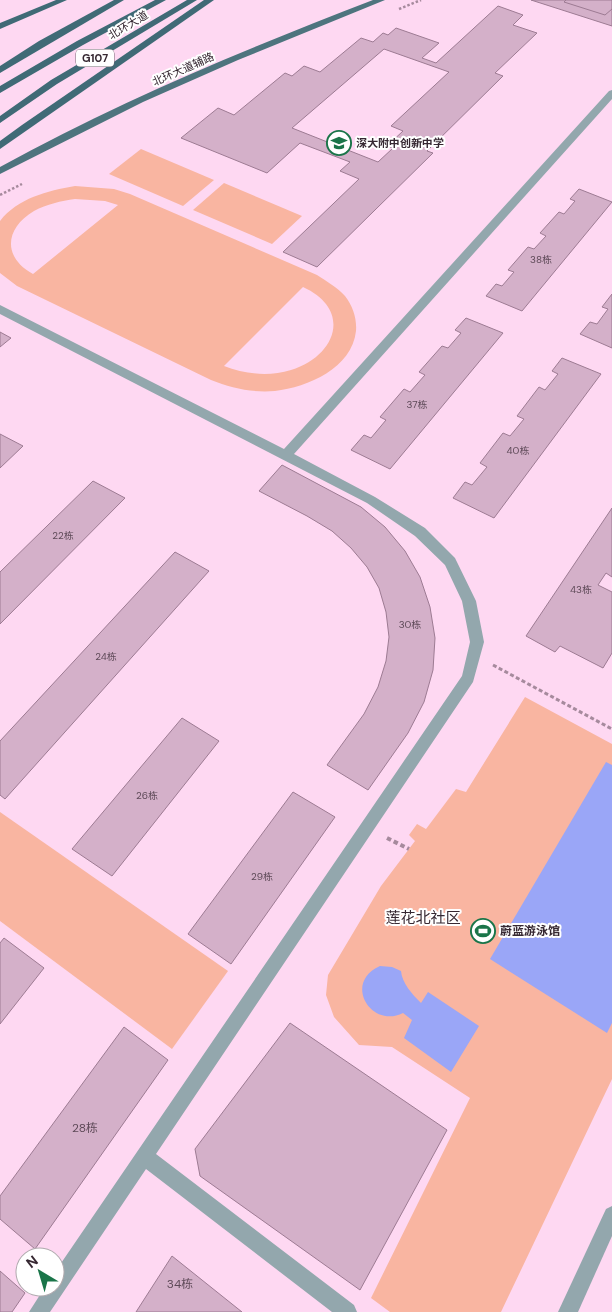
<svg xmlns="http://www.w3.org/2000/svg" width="612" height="1312" font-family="'DM Sans','Noto Sans SC',sans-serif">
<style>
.green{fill:#f9b5a1;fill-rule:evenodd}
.water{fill:#9aa6f7}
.building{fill:#d4b0c9;stroke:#9d7b93;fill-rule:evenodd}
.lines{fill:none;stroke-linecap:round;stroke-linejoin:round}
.path-far2{stroke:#a68a9d;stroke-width:2.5;stroke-dasharray:2.5 2;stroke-linecap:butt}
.path-far1{stroke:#a68a9d;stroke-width:3;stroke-dasharray:4 2.5;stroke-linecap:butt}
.path{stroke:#a68a9d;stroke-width:4;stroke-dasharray:4.5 3;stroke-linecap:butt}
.minor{fill:#93a7ad;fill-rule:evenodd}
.primary{fill:#4e747e;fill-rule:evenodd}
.trunk{fill:#406a76;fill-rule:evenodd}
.labels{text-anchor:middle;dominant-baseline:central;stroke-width:4;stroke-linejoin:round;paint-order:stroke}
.number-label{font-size:10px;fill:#5e4a58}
.far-street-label{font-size:11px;fill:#362832;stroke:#fff}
.shield{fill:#fff;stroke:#726870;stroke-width:1}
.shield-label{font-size:11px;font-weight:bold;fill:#362832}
.far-poi-label{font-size:11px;font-weight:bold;fill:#362832;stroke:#fff;text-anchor:start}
.poi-label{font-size:12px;font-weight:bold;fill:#362832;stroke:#fff;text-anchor:start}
.near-number-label{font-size:12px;fill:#5e4a58}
.quarter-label{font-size:15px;fill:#362832;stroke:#fff}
</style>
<rect width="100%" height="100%" fill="#fed8f2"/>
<g class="green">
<polygon points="141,149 214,180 183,206 109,174"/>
<polygon points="224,183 302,216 272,244 193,210"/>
<path d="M75,186L114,189L130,194L317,275C326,281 337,287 345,296C353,306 357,319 356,331C352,368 308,387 275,391C252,393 231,388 211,380L17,286L0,273V221C18,198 47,191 75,186ZM75,199L105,201L118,205L33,274C2,257 5,228 34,211C47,204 61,201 75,199ZM303,287C353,310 336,356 291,370C268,377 245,374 224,366Z"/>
<polygon points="525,697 612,744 612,1079 501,1312 390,1312 371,1298 470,1098 392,1047 359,1045 334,1017 326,995 328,975 381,886 415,841 409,835 417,824 426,829 456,789 466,792"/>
<polygon points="0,812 228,971 172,1049 0,921"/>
</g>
<g class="water">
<polygon points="606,762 612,765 612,1023 607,1033 490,959"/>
<path d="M380,966L392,967L401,971C402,983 412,994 421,1003L428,992L479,1026L451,1072L404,1038L412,1020L403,1013C372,1029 342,983 380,966Z"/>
</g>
<g class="building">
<polygon points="531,0 612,0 612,26"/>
<polygon points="566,0 612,0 612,9 605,15 564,2"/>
<path d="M498,6L523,15L513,25L537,33L495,73L503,76L427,151L433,153L317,267L283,252L359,179L340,171L350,162L300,143L267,173L181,138L218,108L234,115L285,73L292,76L304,66L320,72L361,38L373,42L383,33L388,35L396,28L439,43L422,58L436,63ZM384,49L449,72L391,126L403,131L387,146L393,148L378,162L292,128Z"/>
<polygon points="579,189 612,202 522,311 486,296 496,284 502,286 514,272 508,270 528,247 534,249 546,236 540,233 559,212 564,214 575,201 570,199"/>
<polygon points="612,294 612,348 580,334 590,322 597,324 608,309 602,307"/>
<polygon points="466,318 503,333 390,469 351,450 364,435 371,438 386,420 380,417 404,389 410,392 425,375 419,372 442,346 448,348 461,333 455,330"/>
<polygon points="0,332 11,338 0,347"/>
<polygon points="562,358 601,374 494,518 453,498 465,482 472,485 487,467 480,463 503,433 510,436 524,419 517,416 539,387 545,390 558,374 552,371"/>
<polygon points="0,434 23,446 0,468"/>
<polygon points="282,465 361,507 385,527 405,551 420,577 430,607 435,638 433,670 424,702 408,733 368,790 327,765 364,714 378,687 386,661 389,637 386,612 379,588 367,567 351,548 332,531 307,516 259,491"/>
<polygon points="93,481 125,498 0,624 0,572"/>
<polygon points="612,508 612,577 606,573 598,585 612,592 612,653 603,668 560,646 555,652 526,636"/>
<polygon points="175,552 209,571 5,799 0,795 0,741"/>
<polygon points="182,718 219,741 112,876 72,849"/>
<polygon points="293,792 335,817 231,964 188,934"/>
<polygon points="4,938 44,968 0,1024 0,943"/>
<polygon points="290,1023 447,1130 360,1290 200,1176 195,1149"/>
<polygon points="124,1027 168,1060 35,1249 0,1219 0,1196"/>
<polygon points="172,1256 242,1312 136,1312"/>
<polygon points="0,1271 25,1293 12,1312 0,1312"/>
</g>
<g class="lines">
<g class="path-far2">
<polyline points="399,9 421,0"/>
<polyline points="0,195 22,184"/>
</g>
<polyline class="path-far1" points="493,665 612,729"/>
<polyline class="path" points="387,838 409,849"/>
<g class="minor">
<polygon points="612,90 612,99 294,454 375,497 425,528 455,558 476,601 484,642 473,682 156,1154 354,1305 357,1312 332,1312 146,1169 50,1312 29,1312 45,1287 55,1287 55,1272 462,676 470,642 462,601 445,565 415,536 367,503 0,314 0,305 284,449 609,91"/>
<polygon points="612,1206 612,1236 578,1312 558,1312 606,1209"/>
</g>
<path class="primary" d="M373,0H385L238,60L143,102L0,174V167C120,101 246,49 373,0Z"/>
<g class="trunk">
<polygon points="56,0 67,0 0,29 0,23"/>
<polygon points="114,0 124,0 0,73 0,66 39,41"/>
<polygon points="155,0 166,0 83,45 0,93 0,86 77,41"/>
<polygon points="187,0 197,0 57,84 0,123 0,116 51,80"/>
<polygon points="204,0 214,0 0,149 0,141 22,125"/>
</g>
</g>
<defs>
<symbol id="school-ring" viewBox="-11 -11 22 22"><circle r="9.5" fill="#fff" stroke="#1a7549" stroke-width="1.5"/><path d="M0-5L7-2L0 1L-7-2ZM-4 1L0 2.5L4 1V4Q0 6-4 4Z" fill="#1a7549"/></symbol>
<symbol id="stadium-ring" viewBox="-11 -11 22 22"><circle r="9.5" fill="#fff" stroke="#1a7549" stroke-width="1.5"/><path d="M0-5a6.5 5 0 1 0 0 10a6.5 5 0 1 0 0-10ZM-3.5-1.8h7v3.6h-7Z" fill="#1a7549"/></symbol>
</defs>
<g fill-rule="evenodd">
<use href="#school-ring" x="325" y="129" width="28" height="28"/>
<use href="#stadium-ring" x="469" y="917" width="28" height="28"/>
</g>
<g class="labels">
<g class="number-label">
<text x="541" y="259">38栋</text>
<text x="417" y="404">37栋</text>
<text x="518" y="450">40栋</text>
<text x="63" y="535">22栋</text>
<text x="581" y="589">43栋</text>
<text x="410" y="624">30栋</text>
<text x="106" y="656">24栋</text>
<text x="147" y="795">26栋</text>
<text x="262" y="876">29栋</text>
</g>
<g class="far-street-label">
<text transform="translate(128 25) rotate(-31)">北环大道</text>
<text transform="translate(183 69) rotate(-24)">北环大道辅路</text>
</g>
<rect class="shield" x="76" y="49.5" width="38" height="17" rx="4"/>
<g class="shield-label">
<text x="95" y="58">G107</text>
</g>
<g class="far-poi-label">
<text x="356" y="143">深大附中创新中学</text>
</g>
<g class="poi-label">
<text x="500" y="931">蔚蓝游泳馆</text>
</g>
<g class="near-number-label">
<text x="85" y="1128">28栋</text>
<text x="180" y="1284">34栋</text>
</g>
<g class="quarter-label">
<text x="423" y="918">莲花北社区</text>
</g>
</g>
<g transform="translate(40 1272) rotate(322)"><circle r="24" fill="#ffffff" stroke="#afa9ad"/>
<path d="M0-4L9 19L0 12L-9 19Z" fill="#1a7549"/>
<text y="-8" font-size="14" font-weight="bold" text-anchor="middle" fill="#362832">N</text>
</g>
</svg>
